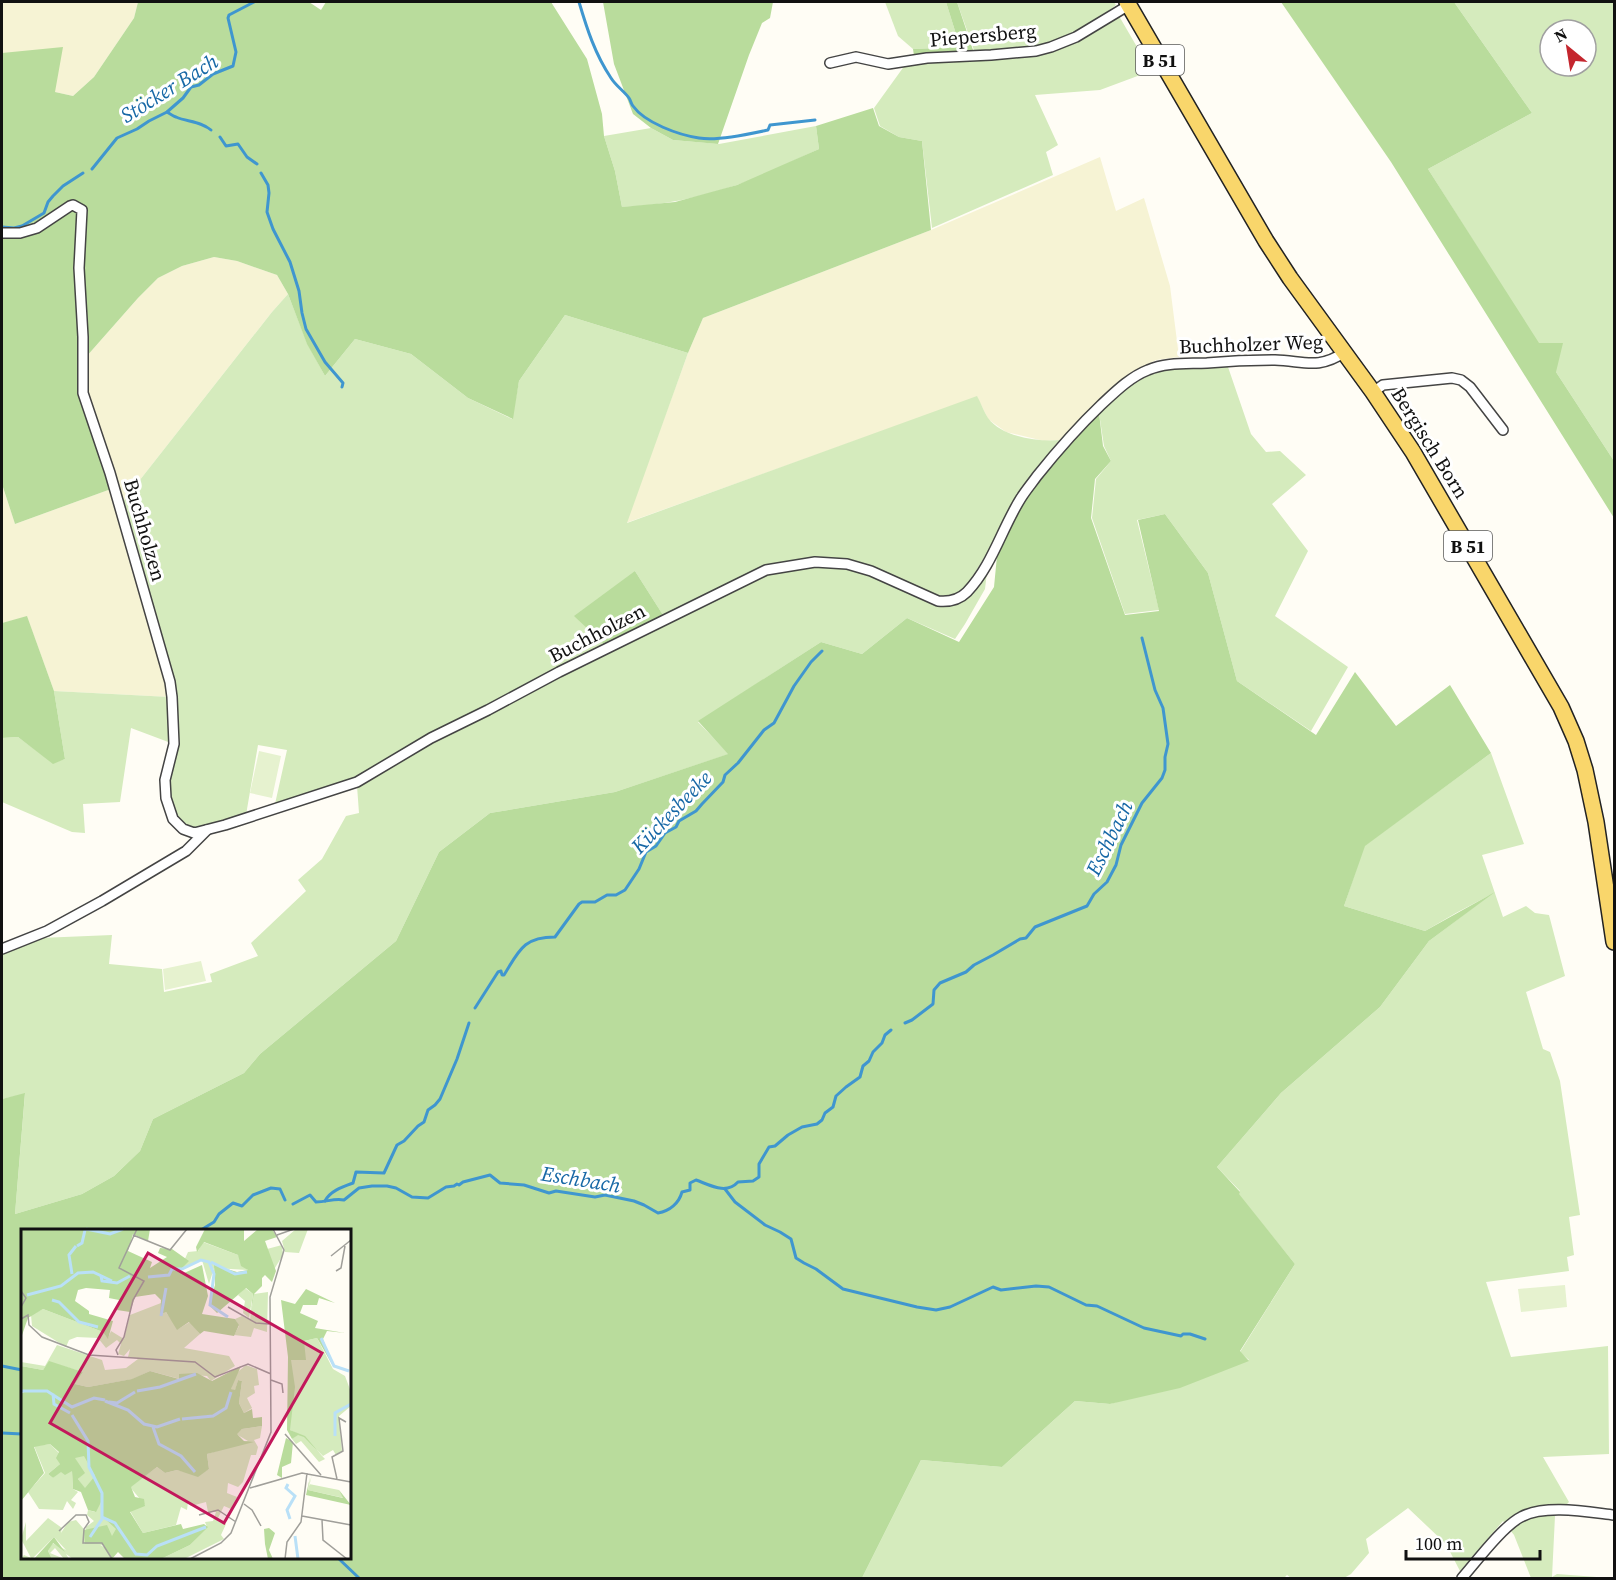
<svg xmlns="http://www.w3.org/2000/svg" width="1616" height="1580" font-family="'Source Serif 4',serif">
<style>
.farmland{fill:#f6f3d4}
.green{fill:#d5ebbd;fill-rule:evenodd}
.forest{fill:#b9dc9c;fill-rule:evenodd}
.pitch{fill:#e6f2cf}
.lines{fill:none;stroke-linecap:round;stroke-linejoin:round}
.stream{stroke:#3f96cf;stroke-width:3}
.street-casing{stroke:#444;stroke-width:12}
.primary-casing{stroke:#222;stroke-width:18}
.street{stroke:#fff;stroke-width:9}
.primary{stroke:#f9d66b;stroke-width:15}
.labels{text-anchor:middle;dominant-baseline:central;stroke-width:6;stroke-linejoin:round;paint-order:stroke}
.shield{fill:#fff;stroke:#585858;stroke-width:1.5}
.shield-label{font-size:18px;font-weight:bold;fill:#111}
.street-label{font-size:20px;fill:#111;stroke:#fff}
.water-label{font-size:21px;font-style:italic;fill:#1768a6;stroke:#fff}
.inset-river{fill:none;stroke:#b9e0f7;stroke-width:3}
.inset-road{fill:none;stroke:#a09f9a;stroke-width:1.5}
.view{fill:#c2185b;fill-opacity:0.15;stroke:#c2185b;stroke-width:3}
.inset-edge{fill:none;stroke:#111;stroke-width:3}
</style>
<rect width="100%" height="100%" fill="#fffdf5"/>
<g class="farmland">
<polygon points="2,2 138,2 134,18 94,77 73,96 55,92 2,53"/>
<polygon points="1100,157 1116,211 1144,198 1170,286 1179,357 1156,360 1129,374 1097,402 1060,440 1044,441 1006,432 988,419 977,397 626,523 688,353 703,318 931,230"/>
<polygon points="214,257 237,261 277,275 288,294 272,312 121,504 88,399 86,357 138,298 158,278 182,266"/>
<polygon points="2,484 15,524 111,489 170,697 54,691 27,617 2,623"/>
</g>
<g class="green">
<polygon points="885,2 946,2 960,47 913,49 898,36"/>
<path d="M957,2H1114L1116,5C1090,26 1068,40 1035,48C1016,52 994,51 975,53Z"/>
<path d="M1454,2H1614V461L1556,372L1428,169L1532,113ZM1550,30H1586V66H1550Z"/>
<polygon points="1119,16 1151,71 1100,90 1035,95 1058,145 1046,152 1053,175 932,228 922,141 899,137 880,126 874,108 905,65 1036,54"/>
<path d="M816,126L819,149C792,161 765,175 737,185C701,197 661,206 622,207L615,171L604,136L651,128L673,140L719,144Z"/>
<path d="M288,294L307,343L325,376L355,339L411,354L468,398L512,419L519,381L565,315L688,353L627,523L977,396C981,403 984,412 988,418C1002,437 1038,442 1060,440L1042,463L968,584C959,594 951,598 938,596L857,561L838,559H815L765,567L663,615L635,571L605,645L354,780L275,804L287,750L258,745L246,815L199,829H192L179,822L168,793L175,721L121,504L272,312Z"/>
<path d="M1228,367L1251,434L1266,452L1280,451L1306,475L1272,504L1308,551L1275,616L1348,667L1311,731L1237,681L1208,573L1165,514L1137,520L1159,610L1125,614L1092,518L1096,479L1111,461L1104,446L1099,413C1114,400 1129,384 1148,376C1172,365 1202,368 1228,367Z"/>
<path d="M819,564C836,566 853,568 869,573C891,580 933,612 955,605C969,600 978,583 987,572L985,589L965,624L955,639L907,618L862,654L821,642L698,722L729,754L615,792L490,813L439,852L396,941L260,1054L244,1073L153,1119L140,1151L114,1176L82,1194L15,1214L25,1094L2,1099V954L40,938L112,935L109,964L162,969L164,992L212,982L210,974L258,956L251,943L306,891L298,880L322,859L346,816L359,813L357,786L420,748L680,615L768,573Z"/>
<polygon points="54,691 170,697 171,743 131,728 120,802 83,804 85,833 72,832 2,802 2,738 18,737 53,763 65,759"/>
<polygon points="1491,753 1524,844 1482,855 1503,917 1526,906 1535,913 1549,915 1565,976 1526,992 1543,1049 1550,1052 1560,1081 1580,1215 1569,1217 1574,1255 1567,1257 1569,1271 1486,1282 1511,1357 1608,1346 1609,1454 1543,1457 1569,1502 1555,1516 1552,1577 1557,1574 1610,1578 1531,1578 1514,1535 1503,1521 1460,1571 1446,1544 1408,1508 1366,1539 1369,1553 1351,1574 1344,1578 1291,1578 1287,1575 1284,1578 862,1578 921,1460 1002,1467 1075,1401 1110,1404 1249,1360 1240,1352 1295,1264 1238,1194 1240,1191 1217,1167 1281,1093 1380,1007 1429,941 1490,895 1456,913 1425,931 1344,906 1364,846"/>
</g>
<g class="forest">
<polygon points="138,2 309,2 321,10 326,2 551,2 587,59 602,114 604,136 615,171 622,207 675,202 737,185 819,149 816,126 873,108 879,126 899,137 922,141 931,230 703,318 688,353 565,315 519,381 513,419 468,398 411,354 355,339 325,376 307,344 288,294 277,275 237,261 214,257 182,266 158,278 138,298 86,357 79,380 111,489 15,524 2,484 2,53 63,47 55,92 73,96 94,77 134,18"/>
<polygon points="603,2 773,2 770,18 762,23 749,55 718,144 673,140 651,128 633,114 614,64"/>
<polygon points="946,2 957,2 974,53 914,56 913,49 960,47"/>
<polygon points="1281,2 1454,2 1532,113 1428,169 1539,343 1563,343 1556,372 1614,461 1614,518 1391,162"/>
<path d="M1099,413L1103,446L1111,461L1095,479L1091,518L1125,615L1159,611L1138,520L1165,514L1208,573L1237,681L1316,735L1355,672L1396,726L1450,685L1491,753L1365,846L1344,906L1425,931L1495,892L1429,941L1380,1007L1281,1093L1217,1167L1240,1192L1239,1194L1295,1264L1240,1351L1249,1361L1180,1388L1110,1404L1075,1401L1002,1467L921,1460L862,1578H2V1099L25,1093L15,1214L82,1194L114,1176L140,1151L153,1119L244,1073L260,1054L396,941L439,852L490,813L615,792L728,754L698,721L821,642L862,654L907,618L959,642L994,587L997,556L1022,500L1059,451ZM22,1230H350V1558H22Z"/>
<polygon points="635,571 663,615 605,645 574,616"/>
<polygon points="27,616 54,691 65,759 53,764 18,737 2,738 2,623"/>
</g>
<g class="pitch">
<polygon points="259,751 281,756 272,798 250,793"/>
<polygon points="201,961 206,981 165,990 163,969"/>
<polygon points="1565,1285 1567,1307 1521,1312 1518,1289"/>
</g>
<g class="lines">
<g class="stream">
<path d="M579,2C587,29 595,54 611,78C616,86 624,91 629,98C631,101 631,104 633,106C645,123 679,135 699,138C718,141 749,134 768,130L770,125L815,120"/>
<path d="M167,112C170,114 173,116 176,117C187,122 201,121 211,130"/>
<polyline points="220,137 226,146 238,144 247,157 257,164"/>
<polyline points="92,169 117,138 137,129 149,121 167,112 183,98 191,87 199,85 213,74 233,66 236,52 228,18 229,15 254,2"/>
<polyline points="261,173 268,185 269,193 267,212 273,229 290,262 299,291 302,313 306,329 325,362 343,383 342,387"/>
<polyline points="2,227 14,228 22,226 44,213 48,202 53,196 63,186 83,173"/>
<path d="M475,1008L498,972L501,971L502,975H504C519,951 523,937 555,937L579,904L582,902H595L607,895H616L625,890L639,869L646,852L656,846L665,833L676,827L679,821L696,811L702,804L723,782L725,775L738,763L764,730L774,723L794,686L811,662L822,651"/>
<polyline points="905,1023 912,1020 933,1004 934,990 940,983 966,972 974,965 993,955 1020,939 1026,938 1035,927 1087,906 1094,894 1107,882 1116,865 1121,845 1142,803 1162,778 1165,770 1165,757 1168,744 1163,708 1155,690 1142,638"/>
<polyline points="725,1189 735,1202 765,1225 780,1232 791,1239 796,1258 804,1263 816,1269 843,1289 917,1307 936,1310 950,1307 993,1287 1001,1290 1036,1286 1049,1287 1086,1305 1097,1306 1144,1328 1181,1336 1183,1334 1190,1334 1205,1339"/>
<path d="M325,1201C330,1191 342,1187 353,1183L356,1172L384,1173L397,1145L404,1141L418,1126L424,1122L428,1110L435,1105L440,1099L457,1059L469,1023"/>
<path d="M293,1204L310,1195L316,1202C327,1202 334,1198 344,1200L359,1188L372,1186H387L396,1188L412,1197L428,1198L446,1187L454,1186L457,1184L459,1185L463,1182L490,1175L500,1183L524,1185L549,1193L556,1191L595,1197L605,1195L634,1201L644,1205L658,1213C670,1211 679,1203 682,1192L690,1190V1183L696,1180C710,1185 726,1195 738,1182L753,1181L759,1177V1164L769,1147L775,1146L788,1135L802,1127L817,1124L822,1120L825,1113L833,1107L836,1096L846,1087L860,1077L863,1066L869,1061L873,1052L882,1043L885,1035L891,1030"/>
<polyline points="201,1230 214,1222 219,1214 233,1203 242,1206 253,1195 271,1188 280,1189 285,1200"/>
<polyline points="2,1366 22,1370"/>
<polyline points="2,1433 22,1434"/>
<polyline points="338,1558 359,1578"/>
</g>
<defs>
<g id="street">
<polyline points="830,63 856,57 888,64 927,58 991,55 1036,51 1051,47 1076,37 1129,5"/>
<path d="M2,233H20L37,228L70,206L73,205L82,210L79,268L83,337V393L110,473L170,682L172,697L174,744L165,780L166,798L173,819L183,829L194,833L225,825L357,782L431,738L488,710L559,672L766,570L815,562L847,564L871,571L938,601C948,602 959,600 967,592C992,566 1002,528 1021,498C1026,490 1032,483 1037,476C1057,451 1078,427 1101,405C1115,392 1130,377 1148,370C1166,362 1187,364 1207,363C1229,361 1252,360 1275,360C1304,361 1318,370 1345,352"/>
<polyline points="1373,392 1383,385 1452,378 1461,380 1470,387 1503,430"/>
<polyline points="2,949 47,931 102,901 186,851 207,830"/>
<path d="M1462,1578C1476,1562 1503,1526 1521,1517C1545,1504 1588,1512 1614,1515"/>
</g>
<polyline id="primary" points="1127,2 1266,241 1290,278 1373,392 1413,452 1561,707 1576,741 1585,770 1596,822 1614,942"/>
</defs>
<use href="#street" class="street-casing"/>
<use href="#primary" class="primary-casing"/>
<use href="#street" class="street"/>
<use href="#primary" class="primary"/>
</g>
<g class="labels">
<g class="shield">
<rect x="1136" y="45" width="48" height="30" rx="4.5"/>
<rect x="1444" y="531" width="48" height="30" rx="4.5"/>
</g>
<g class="shield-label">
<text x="1160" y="60">B 51</text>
<text x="1468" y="546">B 51</text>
</g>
<g class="street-label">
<text transform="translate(983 35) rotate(-5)">Piepersberg</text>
<text transform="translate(1251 344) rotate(-2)">Buchholzer Weg</text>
<text transform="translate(1430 443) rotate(58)">Bergisch Born</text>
<text transform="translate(145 530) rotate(74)">Buchholzen</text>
<text transform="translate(597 633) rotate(-27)">Buchholzen</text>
</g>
<g class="water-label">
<text transform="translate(169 88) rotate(-32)">Stöcker Bach</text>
<text transform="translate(671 812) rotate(-46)">Kückesbeeke</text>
<text transform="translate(1109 838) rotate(-64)">Eschbach</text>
<text transform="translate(581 1179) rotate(9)">Eschbach</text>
</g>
</g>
<g transform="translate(21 1229)">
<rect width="330" height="330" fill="#fffdf5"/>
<path d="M275,0H287L278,24L264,23L261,12ZM182,13L217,26L227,41L193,39L188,55L181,31L159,42L101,46L163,32L167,23L177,22ZM261,16L262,26L252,42L246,20ZM224,59L232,65L228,89L222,84L224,72L217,66ZM247,63L246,103L233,99L230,108L213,106L218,97L214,90L221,87L229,91L233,65ZM140,74L139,84L144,82L157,100L169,93L179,105L163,119L208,127L214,137L190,152L186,147L158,145L159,150L129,142L112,150L67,158L54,155L62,143L28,133L22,141L0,137V133L24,137L36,116L81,131L84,141L105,139L117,130L107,128L109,120L103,127L97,125L100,115L96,111L85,119L77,109L56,108L48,111L45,118L11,97L10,86L22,80L82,103L87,109L90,102L103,110L109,86ZM296,109L312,140L324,147L330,163V177L318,187L321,222L315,226L312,221L302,227L283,208L304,230L298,233L280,212L275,215L271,210L277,205L269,201L270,131L283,112ZM225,136L236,140L238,156L233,157L234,164L226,169L231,179L223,184L218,174L221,152L217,151L214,162L210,160L212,147ZM17,168H41L104,319L63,314L65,298L73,292L66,286L67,281L74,283L71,254L64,260L57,250L62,245L56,233ZM241,197L239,209L233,211L237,218L235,226H230L222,253L217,258L207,254L206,264L216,268L210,280L203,277L197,289L205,295L200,306L203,310L163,330H140L169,316L186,298L184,293L192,292L195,283H187L185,273L170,277L167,273L166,281L160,278L155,296L122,304L109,282L124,276L109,258L136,238L144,244L156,241L177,246L188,240L186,225L227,212L215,205L221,200ZM29,215L38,224L39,235L27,245L32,249L40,242H51L52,260L57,263L50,271L55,274L52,280L46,272L42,281L18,280L7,263L24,244L13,217ZM291,246L288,255L318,261L323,269L287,261ZM27,289L41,299L40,304L47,293L55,291L74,313L88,321L90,330H52L45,325L48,330H43L34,319L29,324L41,329L31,330L27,322L31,314L45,321L33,308L12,329L0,330L3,326L10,329L0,310L5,293V312Z" fill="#d5ebbd"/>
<path d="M0,0H129L127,12L112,5L107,22L131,33L129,39L146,28L137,24L139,19L151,20L168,32L159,41L161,45L181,36L187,67L181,85L214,90L218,96L213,107L183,102L179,105L168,93L156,101L145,83L139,85L140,71L134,65L114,68L109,83L96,81L98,71L88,69L89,61L65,59L57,61L54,72L68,82V85L92,92L87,110L82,103L22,80L7,89L0,109ZM184,0H223V12L237,0H251L256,8L244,12L255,42L251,53L244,46L241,49V57L233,65L229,90L232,65L225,59L196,84L188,76L194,56L193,36L216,43L227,41L220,37L217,26L183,13L176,23L175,18ZM285,60L314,74L298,69L296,76H282L279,84L297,92L294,99L324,104L306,102L302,110L312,137L296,109L283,112L285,131H270L274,158L269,201L284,207L301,227L283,208L277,206L271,210L266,201L267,128L260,71L274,75ZM28,132L62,143L54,155L67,158L111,150L129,142L158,150V145L176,144L191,152L220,137L210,160L214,161L217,151L221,152L218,174L223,184L231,180L232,189L241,188V197L221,200L216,205L223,212L233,213L186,225L188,240L177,248L156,241L144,244L136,238L110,258L114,268L123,270L124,277L109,283L122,304L160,295L162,300L183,295L187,298L169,316L140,330H104L97,323L91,330L81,314L64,315L63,301L86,296L91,307L95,300L81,287L80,273L75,283L67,281L60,263L52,260L51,242L44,246L40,243L32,249L27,245L39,235L35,229L38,223L29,215L13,218L23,244L0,272V165L3,163L0,160V137L22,141ZM63,227L74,247L64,259L57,250L64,244L54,229ZM265,209L272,213L270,234L261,238V249L256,246ZM289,248L287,261L322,269L318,261L330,276L285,266ZM248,299L254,304L248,321L252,330H247L244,315L243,300ZM33,308L44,323L32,314L27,322L31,330H13Z" fill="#b9dc9c" fill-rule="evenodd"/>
<path class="inset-river" d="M65,0L89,5L102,0M56,17L61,14L64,1M190,33L214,45L226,43M51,45L48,26L55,17M80,47L81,52L96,54L109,47M127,48L148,46L151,40H161L180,31L188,33L193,45L189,76L207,88M6,66L40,57L57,44L72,43L91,52M31,71L38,73L58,93L77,98M140,87L145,59M300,109L313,137L328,142M0,162H26L51,178L73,169L84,171M116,162L139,158L175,145M32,165L33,175L49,184M84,172L107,181L123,195L136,198L159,190M88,173L96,174L114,163M51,186L67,212L68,238L81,264V288L94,294L115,325L126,326L136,317L185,298M161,190L192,187L205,179L210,163M132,198L138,215L160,227L174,243M314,207V184L330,175M267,255L265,259L274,267L266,281L269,290M274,307L277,330M69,308L81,290"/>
<path class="inset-road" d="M112,6L149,21L166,0M256,6L273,0M310,27L330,11M315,42L320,39L324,17M0,62L5,69L0,78M207,78L235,94L248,95M0,90L7,86L8,96L21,108L68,126L174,133L194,148L227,135L250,145M97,126L95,121L103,108L112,71L123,52L98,39L116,0M250,151L261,155L262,164M264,205L300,246M316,250L311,228L322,222L318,189L325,193M229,259L281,244L330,253M223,275L231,281L240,297M178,286L197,281L215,293M281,287L330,296M301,291L302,311L326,330M38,302L55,286H65L68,293L63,300L62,314H81L91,330M169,330L200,314L210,304L250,203L249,68L263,21L252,0M264,330L266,313L280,293L286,244"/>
<path class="view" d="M127,24L301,124L203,294L29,194Z"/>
<rect width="330" height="330" class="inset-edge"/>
</g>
<rect width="1616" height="1580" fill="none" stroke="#111111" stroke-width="6"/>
<g transform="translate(1568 48) rotate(330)"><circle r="28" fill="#ffffff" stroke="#a0a0a0" stroke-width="1.5"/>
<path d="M0-4.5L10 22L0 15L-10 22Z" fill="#c4262e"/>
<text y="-9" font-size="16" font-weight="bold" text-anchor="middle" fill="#111111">N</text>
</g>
<path d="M1406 1550v9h134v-9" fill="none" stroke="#111111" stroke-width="3"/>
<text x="1415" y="1550" font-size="18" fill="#111111" stroke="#ffffff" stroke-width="4.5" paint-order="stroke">100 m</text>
</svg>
